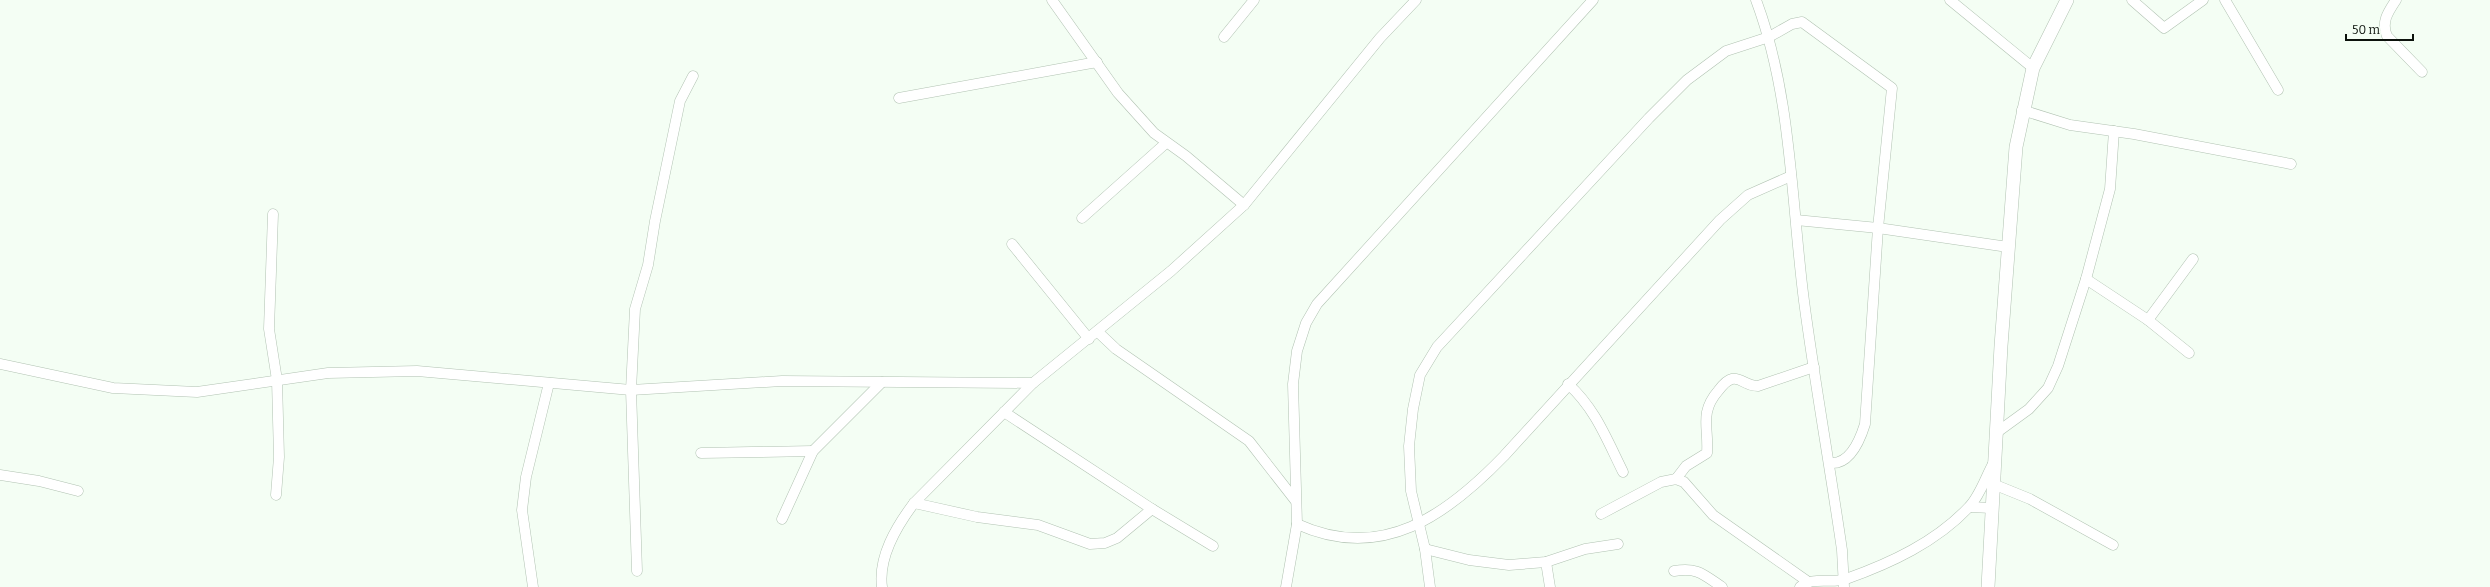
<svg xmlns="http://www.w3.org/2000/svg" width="2490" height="587" font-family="Bitter,serif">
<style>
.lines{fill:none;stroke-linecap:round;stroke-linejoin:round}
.minor-casing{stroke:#b1c2b2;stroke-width:11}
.tertiary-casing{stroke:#b1c2b2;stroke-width:14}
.minor{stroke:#fff;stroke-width:10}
.tertiary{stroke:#fff;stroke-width:13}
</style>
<rect width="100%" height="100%" fill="#f4fef4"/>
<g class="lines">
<defs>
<g id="minor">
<polyline points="1052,0 1118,93 1154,133 1186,156 1244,205"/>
<path d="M1756,0C1792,96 1791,201 1804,301C1815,384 1830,467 1842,550L1844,587"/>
<polyline points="1950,0 2033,68"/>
<polyline points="2132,0 2164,28 2203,0"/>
<polyline points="2225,0 2278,90"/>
<path d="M2396,0C2388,12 2381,22 2387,36L2422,72"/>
<polyline points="1224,37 1254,0"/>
<polyline points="899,98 1097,62"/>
<polyline points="2022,110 2070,125 2134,134 2291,164"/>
<polyline points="273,214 269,329 277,380 279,457 276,495"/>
<polyline points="1082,218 1166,143"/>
<polyline points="1796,220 1878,228 2008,247"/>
<polyline points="1012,244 1089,339"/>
<polyline points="2086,279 2148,320 2189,353"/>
<polyline points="2148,320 2193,259"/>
<polyline points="1098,332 1116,349 1249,441 1295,500"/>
<polyline points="0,364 113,388 197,392 328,373 417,371 631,390 782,381 1033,383"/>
<path d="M1568,384C1595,408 1607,440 1623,472"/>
<polyline points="1004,412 1152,509 1213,546"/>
<polyline points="1996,433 2029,409 2048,388 2058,366 2086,279 2110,189 2114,131"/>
<polyline points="701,453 813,451"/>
<polyline points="0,475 39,481 78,491"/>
<path d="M1676,479L1686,466L1707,453C1709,428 1699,413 1718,391C1721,387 1727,380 1732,379C1741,377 1745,386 1758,386L1814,367"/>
<polyline points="1993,484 2030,499 2113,545"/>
<polyline points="914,503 977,517 1038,525 1090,544 1105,543 1117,538 1152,509"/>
<polyline points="1970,507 1992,508"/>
<polyline points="1601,514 1661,482 1676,479 1684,482 1713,515 1807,581"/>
<polyline points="782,519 813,451 882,382"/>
<path d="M1297,524C1382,563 1447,515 1504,456L1720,220L1748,195L1791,176"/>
<polyline points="1425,549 1469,560 1509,565 1546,562 1585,549 1618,544"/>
<polyline points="1546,562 1550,587"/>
<polyline points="637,571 631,390 635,309 648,265 655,221 680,101 693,76"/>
<path d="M1674,571C1697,567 1703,574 1722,587"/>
<polyline points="533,587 522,510 526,477 549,383"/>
<path d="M882,587C878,557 896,527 914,503L1033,383L1171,271L1244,205L1380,38L1416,0"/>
<polyline points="1286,587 1297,524 1293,384 1297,351 1306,323 1317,304 1593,0"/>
<path d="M1430,587L1425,549L1411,491L1409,446L1413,409L1420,375L1437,347L1649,118L1687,80L1726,51L1769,37L1792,24L1802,22L1892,88L1878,228L1865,424C1860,440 1850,465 1830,463"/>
<path d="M1800,587C1813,576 1831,584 1846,579C1891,563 1936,542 1969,507C1980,496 1986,476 1994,462"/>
</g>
<polyline id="tertiary" points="1988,587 2001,346 2016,147 2033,68 2067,0"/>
</defs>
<use href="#minor" class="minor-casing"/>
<use href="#tertiary" class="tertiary-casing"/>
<use href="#minor" class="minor"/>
<use href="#tertiary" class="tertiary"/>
</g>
<path d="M2346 34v6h67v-6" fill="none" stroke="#0c120c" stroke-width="2"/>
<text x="2352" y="34" font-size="12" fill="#0c120c" stroke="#f4fef4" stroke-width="3" paint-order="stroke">50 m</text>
</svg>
